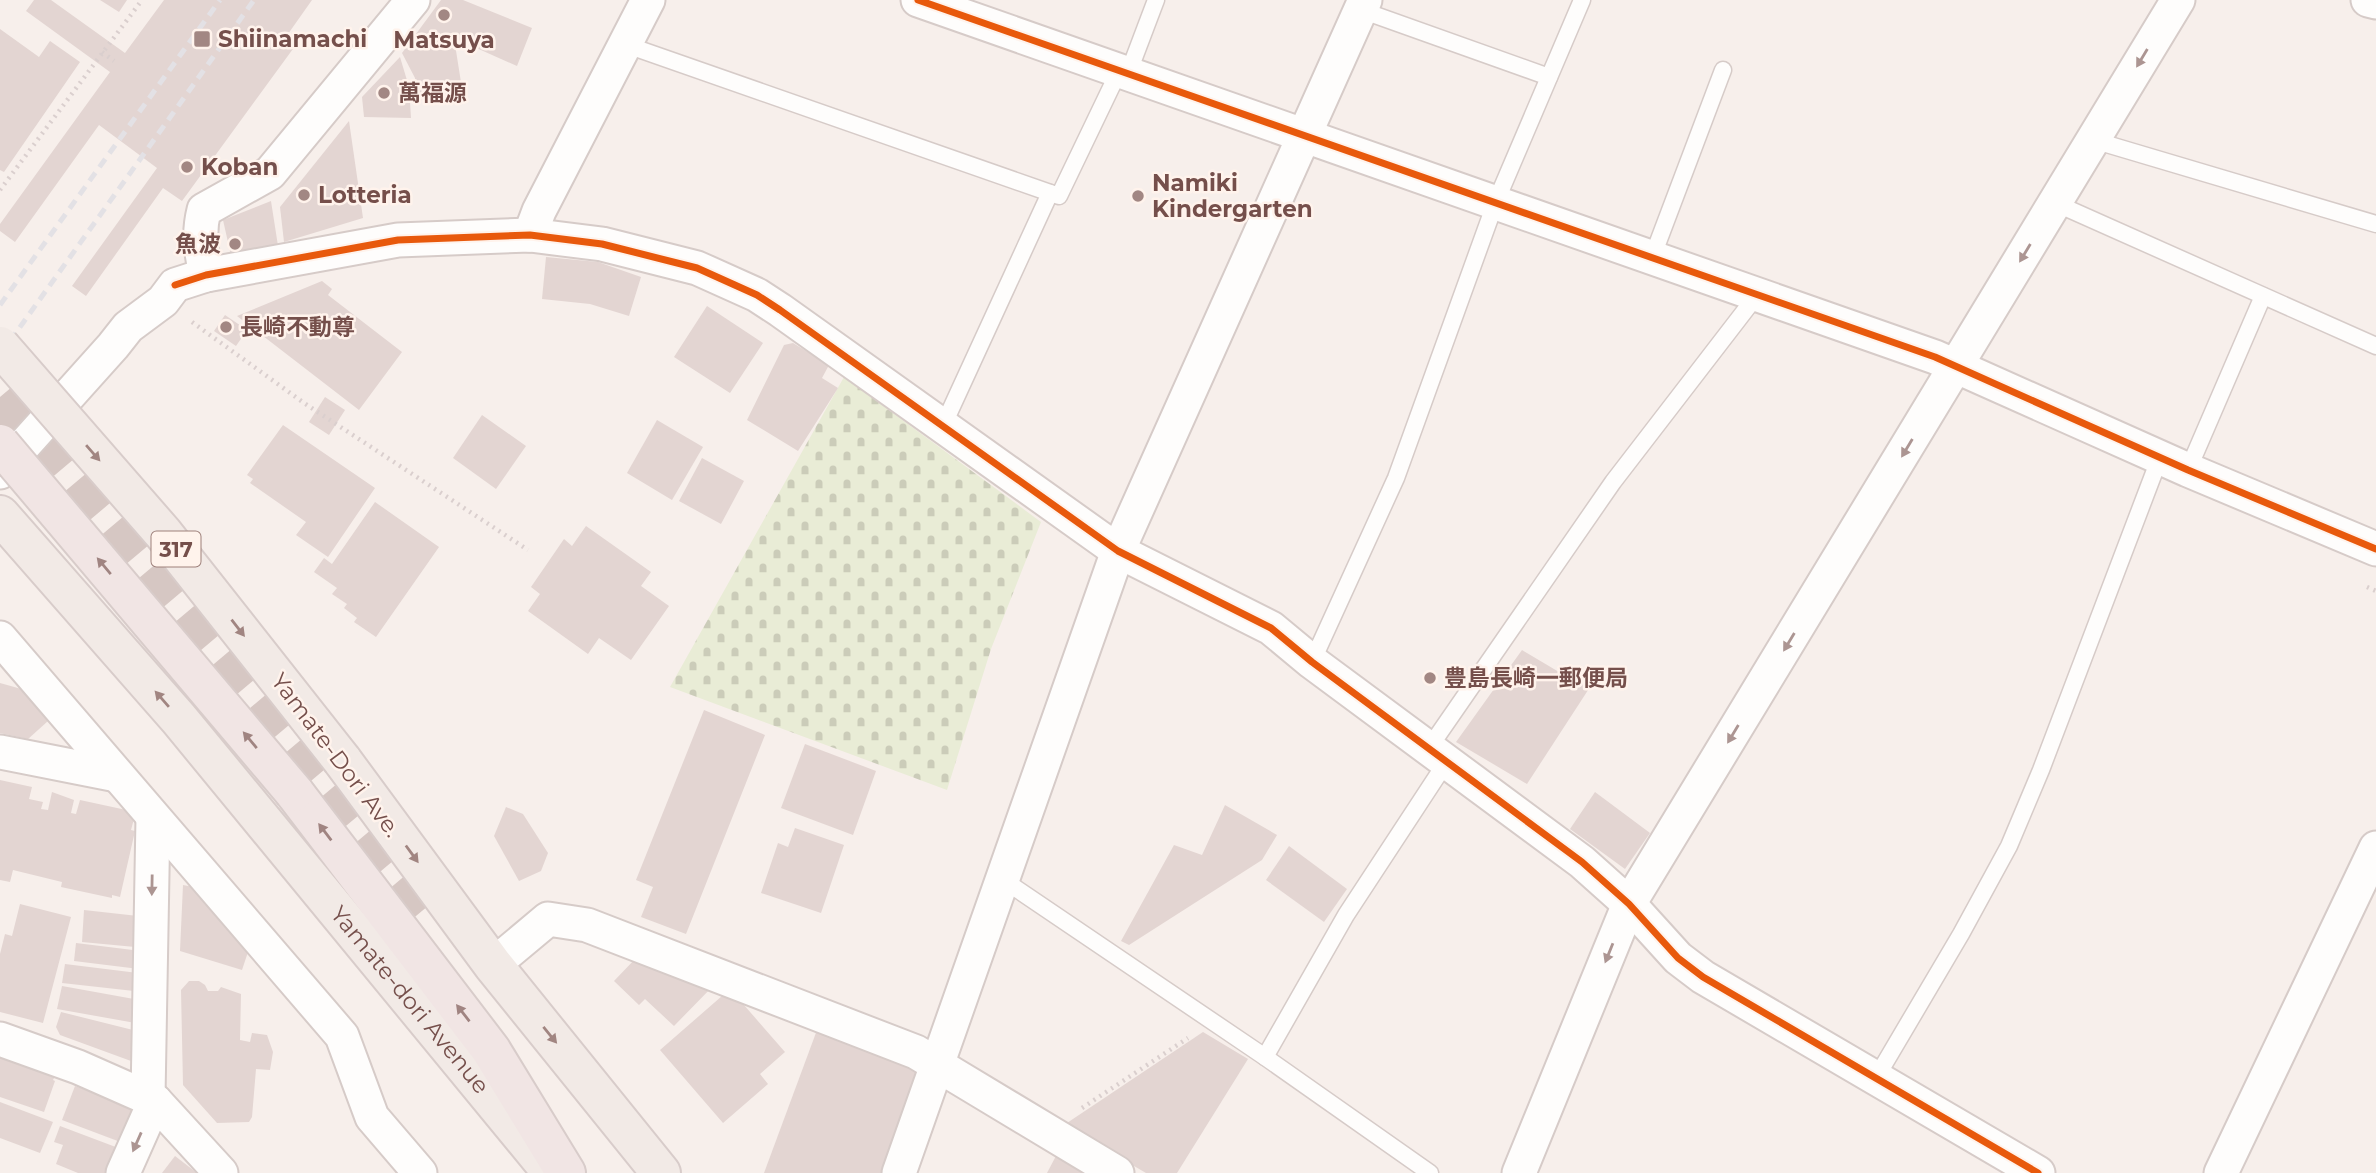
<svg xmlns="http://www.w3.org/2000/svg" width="2376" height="1173" font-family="Montserrat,'Noto Sans JP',sans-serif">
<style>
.cemetery{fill:url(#cemetery-stones)}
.building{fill:#e3d5d2}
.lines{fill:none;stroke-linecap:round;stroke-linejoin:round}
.motorway-tunnel{stroke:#d6c7c3;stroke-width:38;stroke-dasharray:38 19;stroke-linecap:butt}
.service-casing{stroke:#d6cbc8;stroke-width:19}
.minor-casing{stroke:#d6cbc8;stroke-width:37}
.primary-casing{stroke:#d8ccca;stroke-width:42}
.motorway-casing{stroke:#d8ccca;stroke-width:42}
.path{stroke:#dacfce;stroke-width:4.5;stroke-dasharray:2 5;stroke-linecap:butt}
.service{stroke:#fefdfc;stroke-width:16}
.minor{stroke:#fefdfc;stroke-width:33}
.primary{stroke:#f2eae6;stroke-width:38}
.motorway{stroke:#f1e5e4;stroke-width:38}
.rail{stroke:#e3e1e5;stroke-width:5;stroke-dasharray:10 7;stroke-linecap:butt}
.primary-bridge-casing{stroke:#d8ccca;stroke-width:42;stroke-linecap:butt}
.motorway-bridge-casing{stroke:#d8ccca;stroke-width:42;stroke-linecap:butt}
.primary-bridge{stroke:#f2eae6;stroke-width:38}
.motorway-bridge{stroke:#f1e5e4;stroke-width:38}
.cycleway-casing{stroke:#fff3ec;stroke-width:11}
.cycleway{stroke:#e8590c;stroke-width:7}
.oneway{fill:#ac9592}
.oneway2{fill:#a18581}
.oneway3{fill:#a08481}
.poi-dot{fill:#a28783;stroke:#fff3ec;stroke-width:2.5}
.labels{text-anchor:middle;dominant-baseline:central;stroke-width:5;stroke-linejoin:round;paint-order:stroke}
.shield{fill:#fff3ec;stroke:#9e807b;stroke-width:2}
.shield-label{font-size:21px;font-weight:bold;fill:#754f4b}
.poi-label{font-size:23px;font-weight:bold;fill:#754f4b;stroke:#fff3ec;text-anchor:start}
.street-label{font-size:23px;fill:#754f4b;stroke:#fff3ec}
</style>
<defs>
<pattern id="cemetery-stones" width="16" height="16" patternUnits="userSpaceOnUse" patternTransform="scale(1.75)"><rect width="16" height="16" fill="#e9ecd6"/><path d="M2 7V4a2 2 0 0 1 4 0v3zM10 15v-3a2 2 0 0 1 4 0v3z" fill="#cbccb9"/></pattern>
</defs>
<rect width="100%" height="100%" fill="#f7efeb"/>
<polygon class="cemetery" points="844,377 1041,522 991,649 947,790 670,687"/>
<g class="building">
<polygon points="34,0 51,0 125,53 164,0 312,0 288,34 298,42 182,201 163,188 86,296 72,286 157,168 99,125 15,242 0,231 0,224 110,72 26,11"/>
<polygon points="100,0 127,0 119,12"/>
<polygon points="441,0 463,0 532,28 517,66 454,38 463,95 415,101 415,78 402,53"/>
<polygon points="0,29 39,57 50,41 80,62 4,172 0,170"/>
<polygon points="400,57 409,87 411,118 364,117 362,97"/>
<polygon points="349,121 363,218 284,242 280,207"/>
<polygon points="271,201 278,246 232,260 223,220"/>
<polygon points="546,257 598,262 641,277 629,316 590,304 542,299"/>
<polygon points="322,281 332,289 328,295 402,352 359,410 237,316"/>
<polygon points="707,306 763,343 730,393 674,357"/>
<polygon points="225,315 247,330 236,346 214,331"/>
<polygon points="793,343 829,365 822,378 838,388 798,451 747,420 784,345"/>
<polygon points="325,397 345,410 329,435 309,422"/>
<polygon points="482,415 526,446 496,489 453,458"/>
<polygon points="657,420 703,447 672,500 627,473"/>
<polygon points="283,425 375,488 328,557 296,535 306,522 250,483 253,479 247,475"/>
<polygon points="702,458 744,481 721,524 679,501"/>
<polygon points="375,502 439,547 376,637 354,622 357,618 344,608 347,604 332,594 337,588 314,572 324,558 332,564"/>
<polygon points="586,526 651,572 641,586 669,606 631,660 599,638 588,654 528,611 540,594 531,587 564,539 572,546"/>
<polygon points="1522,650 1559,672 1563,666 1592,684 1527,784 1456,742"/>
<polygon points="0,683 32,692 46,711 48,721 28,739 0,733"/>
<polygon points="704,710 765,735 686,934 641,917 653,887 636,880"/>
<polygon points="805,744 876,771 853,835 781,808"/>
<polygon points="0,780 32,787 29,799 43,802 41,809 48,810 52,792 74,800 71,813 76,814 80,800 131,811 135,815 131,830 135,831 120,897 112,895 112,898 61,887 62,882 13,870 10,882 0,880"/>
<polygon points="1595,792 1650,833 1625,869 1570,829"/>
<polygon points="1225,805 1277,835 1262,860 1129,945 1121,941 1174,845 1202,855"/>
<polygon points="506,807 523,814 548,853 541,871 519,881 494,836"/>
<polygon points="795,828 844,845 821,913 761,893 778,843 788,847"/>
<polygon points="1289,846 1347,889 1324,922 1266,880"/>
<polygon points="183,885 199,888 250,946 242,970 180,951"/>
<polygon points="20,904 71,917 43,1023 0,1012 0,954 5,934 12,936"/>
<polygon points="84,910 138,916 135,947 82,942"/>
<polygon points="76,943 141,951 139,969 74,961"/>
<polygon points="637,957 714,985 674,1026 645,999 639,1005 614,981"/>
<polygon points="65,964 146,974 143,992 62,983"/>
<polygon points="189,981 199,981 205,985 208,991 218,991 221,987 241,994 240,1040 250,1042 252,1033 267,1035 273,1052 270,1070 256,1069 252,1117 249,1122 217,1123 183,1085 181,990"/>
<polygon points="62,986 145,1001 141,1024 57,1009"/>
<polygon points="730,989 785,1052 760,1074 768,1084 723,1123 660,1050"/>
<polygon points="61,1012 137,1031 143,1057 131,1061 60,1035 56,1027"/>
<polygon points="817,1030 921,1072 884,1173 764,1173"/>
<polygon points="1203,1032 1248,1059 1177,1173 1146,1173 1064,1125"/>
<polygon points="0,1055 56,1074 53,1080 55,1081 44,1112 0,1097"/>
<polygon points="75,1086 134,1107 135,1109 123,1143 62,1120"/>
<polygon points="0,1102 53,1122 40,1153 0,1138"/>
<polygon points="60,1126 121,1149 112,1173 78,1173 56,1164 63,1145 54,1142"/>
<polygon points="1057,1154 1097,1173 1047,1173"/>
<polygon points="175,1156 197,1173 162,1173"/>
</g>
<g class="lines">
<polyline class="motorway-tunnel" points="0,397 440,920"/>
<defs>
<g id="service">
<polyline points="1361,10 1549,77"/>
<polyline points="624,44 1059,196 1119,71"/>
<polyline points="1128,74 1156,0"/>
<polyline points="2093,140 2376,224"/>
<polyline points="2055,203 2376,346"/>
<polyline points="1652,258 1723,70"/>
<polyline points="943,426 1050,193"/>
<polyline points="2188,470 2263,296"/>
<polyline points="1312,662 1396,478 1495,204 1582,0"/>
<polyline points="1429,748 1613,482 1757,295"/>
<polyline points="1002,879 1265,1057 1430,1173"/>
<polyline points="1265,1057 1346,915 1447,761"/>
<polyline points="1876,1078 1961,934 2009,846 2041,770 2160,457"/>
</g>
<g id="minor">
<polyline points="918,0 1935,357 2188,470 2376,549"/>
<polyline points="2368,0 2376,2"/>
<polyline points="530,235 539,211 648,0"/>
<path d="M206,275C201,251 198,234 204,210L270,173L413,0"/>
<polyline points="0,472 113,346 128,327 163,301 175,285 206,275 398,240 530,235 602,244 697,268 757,295 780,310 1118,551 1271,628 1312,662 1582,862 1629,904 1678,958 1703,977 2038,1173"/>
<polyline points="0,638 342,1036 372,1117 420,1173"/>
<polyline points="0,752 117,775"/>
<polyline points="493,965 548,919 587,925 916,1052 1117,1173"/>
<polyline points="0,1039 78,1067 155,1101"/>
<polyline points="148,1097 153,817"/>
<polyline points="123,1173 155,1101 221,1173"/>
<polyline points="899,1173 1118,551 1365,0"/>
<polyline points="1519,1173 1629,904 2178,0"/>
<polyline points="2221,1173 2376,848"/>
</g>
<g id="primary">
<path id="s1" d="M0,515L179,719L550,1170"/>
<polyline points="342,760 493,965 661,1173"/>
</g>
<polyline id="motorway" points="294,792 491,1050 566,1173"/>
</defs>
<use href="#service" class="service-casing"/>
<use href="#minor" class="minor-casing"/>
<use href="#primary" class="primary-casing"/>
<use href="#motorway" class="motorway-casing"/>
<g class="path">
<polyline points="102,52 114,61"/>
<polyline points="0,190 142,0"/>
<polyline points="192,322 304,403 528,550"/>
<polyline points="2367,587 2376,591"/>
<polyline points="1082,1108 1188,1038"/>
</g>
<use href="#service" class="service"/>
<use href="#minor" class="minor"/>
<use href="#primary" class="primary"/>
<use href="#motorway" class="motorway"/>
<g class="rail">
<polyline points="0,305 220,0"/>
<polyline points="0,355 254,0"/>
</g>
<defs>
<polyline id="primary-bridge" points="0,346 163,533 342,760"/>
<polyline id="motorway-bridge" points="0,444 294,792"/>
</defs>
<use href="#primary-bridge" class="primary-bridge-casing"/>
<use href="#motorway-bridge" class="motorway-bridge-casing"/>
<use href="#primary-bridge" class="primary-bridge"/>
<use href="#motorway-bridge" class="motorway-bridge"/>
<defs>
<g id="cycleway">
<polyline points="918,0 1935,357 2188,470 2376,549"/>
<polyline points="175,285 206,275 398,240 530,235 602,244 697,268 757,295 780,310 1118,551 1271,628 1312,662 1582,862 1629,904 1678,958 1703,977 2038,1173"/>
</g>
</defs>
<use href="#cycleway" class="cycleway-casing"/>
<use href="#cycleway" class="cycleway"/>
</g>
<defs><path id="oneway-solid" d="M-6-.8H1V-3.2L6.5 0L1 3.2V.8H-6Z" transform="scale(1.75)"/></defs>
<g class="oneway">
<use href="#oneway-solid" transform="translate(2142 58) rotate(121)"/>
<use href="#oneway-solid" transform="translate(2025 253) rotate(121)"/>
<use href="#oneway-solid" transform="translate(1907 448) rotate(121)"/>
<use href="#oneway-solid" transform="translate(1789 642) rotate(121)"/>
<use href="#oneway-solid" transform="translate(1733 734) rotate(121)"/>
<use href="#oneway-solid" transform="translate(152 885) rotate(91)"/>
<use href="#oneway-solid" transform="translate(1609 953) rotate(112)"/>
<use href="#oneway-solid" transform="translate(137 1142) rotate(114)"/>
</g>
<g class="oneway2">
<use href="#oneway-solid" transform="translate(93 453) rotate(49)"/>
<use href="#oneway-solid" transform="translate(238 628) rotate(52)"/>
<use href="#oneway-solid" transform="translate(162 699) rotate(-131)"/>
<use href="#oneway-solid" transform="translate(412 854) rotate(54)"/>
<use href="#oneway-solid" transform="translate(550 1035) rotate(51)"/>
</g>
<g class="oneway3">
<use href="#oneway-solid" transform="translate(104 566) rotate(-130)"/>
<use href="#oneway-solid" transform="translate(250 740) rotate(-130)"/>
<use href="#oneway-solid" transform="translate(325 832) rotate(-127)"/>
<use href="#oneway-solid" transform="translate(463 1013) rotate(-128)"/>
</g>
<g class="poi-dot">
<circle cx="444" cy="15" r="7"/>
<rect x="193" y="30" width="18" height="18" rx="3.5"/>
<circle cx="384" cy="93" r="7"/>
<circle cx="187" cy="167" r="7"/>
<circle cx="304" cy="195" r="7"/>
<circle cx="1138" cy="196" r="7"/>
<circle cx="235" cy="244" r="7"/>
<circle cx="226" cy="327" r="7"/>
<circle cx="1430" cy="678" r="7"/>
</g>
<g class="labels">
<rect class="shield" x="151.5" y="531.5" width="49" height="35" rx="5"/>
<g class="shield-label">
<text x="176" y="549">317</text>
</g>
<g class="poi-label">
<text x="218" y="39">Shiinamachi</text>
<text x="444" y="40" text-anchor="middle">Matsuya</text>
<text x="398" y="93">萬福源</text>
<text x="201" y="167">Koban</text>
<text x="1152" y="183">Namiki<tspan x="1152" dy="26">Kindergarten</tspan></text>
<text x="318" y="195">Lotteria</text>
<text x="221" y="244" text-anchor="end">魚波</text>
<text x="240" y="327">長崎不動尊</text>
<text x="1444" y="678">豊島長崎一郵便局</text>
</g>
<g class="street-label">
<text transform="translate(336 755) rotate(53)">Yamate-Dori Ave.</text>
<text stroke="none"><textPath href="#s1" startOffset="635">Yamate-dori Avenue</textPath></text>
</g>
</g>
</svg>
